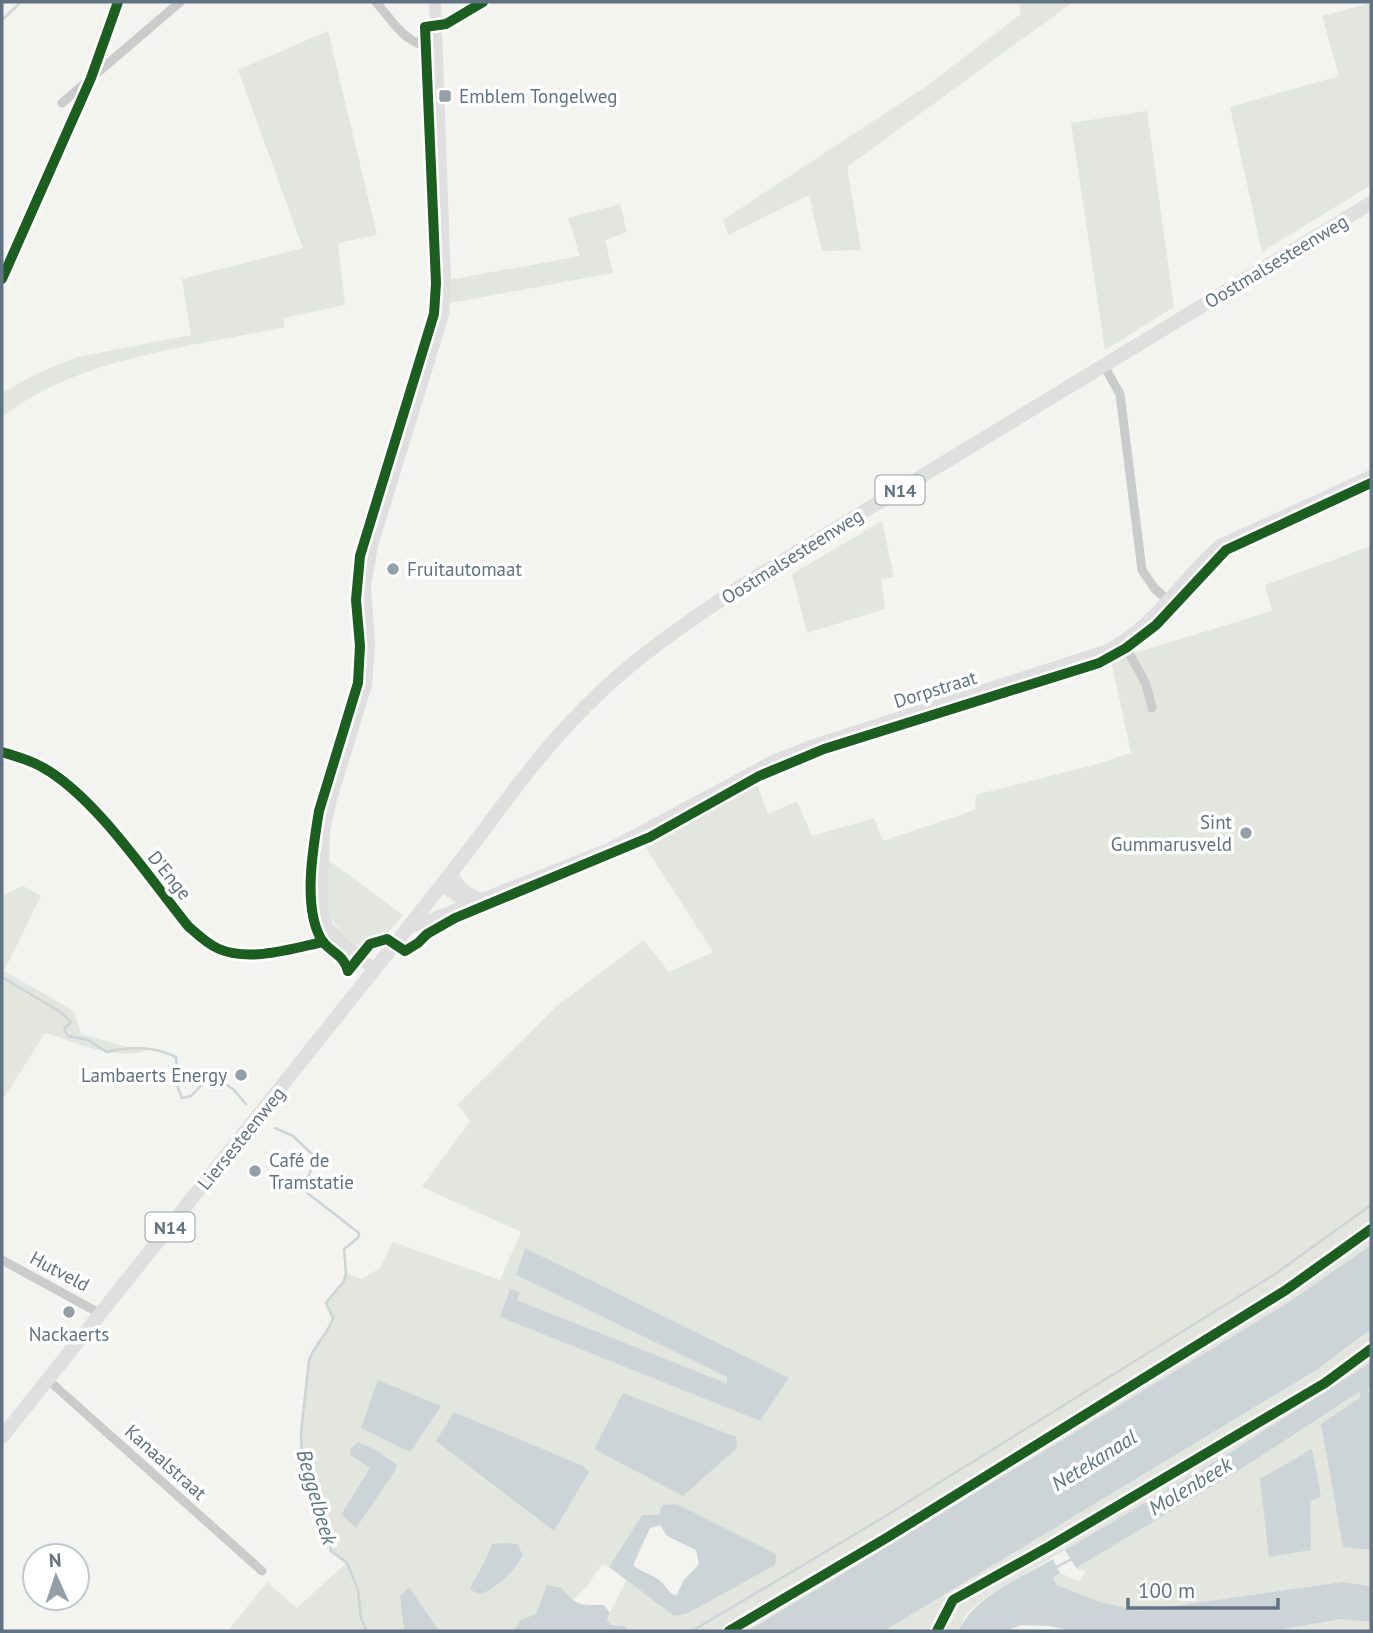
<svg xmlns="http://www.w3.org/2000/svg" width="1373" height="1633" font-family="'PT Sans',sans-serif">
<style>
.green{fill:#e2e6de;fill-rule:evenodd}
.water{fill:#ccd4d7;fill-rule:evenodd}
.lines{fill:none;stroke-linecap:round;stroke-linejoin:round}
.stream{stroke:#ccd4d7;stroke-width:2.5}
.street{stroke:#cacccc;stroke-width:9}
.secondary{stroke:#dfdfe0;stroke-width:12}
.primary{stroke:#dfdfe0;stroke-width:14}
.cycleway-casing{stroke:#fff;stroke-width:15}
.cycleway{stroke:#1b5e20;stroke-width:10}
.poi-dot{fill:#94a0a8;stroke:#fff;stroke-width:2.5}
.labels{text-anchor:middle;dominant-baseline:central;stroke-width:7;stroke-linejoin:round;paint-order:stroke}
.shield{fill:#fff;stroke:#909da8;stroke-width:2}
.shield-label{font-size:18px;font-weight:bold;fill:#617382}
.poi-label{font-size:19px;fill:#617382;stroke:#fff;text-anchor:start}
.street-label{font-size:19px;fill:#617382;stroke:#fff}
.water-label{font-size:21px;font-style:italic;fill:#5d7680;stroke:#fff}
</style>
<rect width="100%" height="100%" fill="#f3f3f0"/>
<g class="green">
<polygon points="1019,2 1073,2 847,167 861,250 822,251 809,195 728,235 723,220 925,87 1021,14"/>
<polygon points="1371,3 1371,185 1262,252 1230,107 1339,76 1322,16"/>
<path d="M328,31L377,235L338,243L345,305L283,318L285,327C192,347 79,357 2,417V393L36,374L77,357L191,335L182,279L303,248L238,70Z"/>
<polygon points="1147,111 1174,307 1105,350 1071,123"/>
<polygon points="620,204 627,232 605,240 613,273 450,303 449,280 580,256 568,218"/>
<polygon points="882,521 894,577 881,579 885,609 807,633 792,574"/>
<path d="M1371,546V1245L1289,1302L748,1631H629L625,1626L611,1625L607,1620L626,1580L675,1616L775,1564L660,1515H642L609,1567L602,1564L587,1586L572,1601L562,1588L543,1595L536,1614L520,1620L514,1631H437L438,1629L409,1587L400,1596L404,1631H228L267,1582L297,1608L346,1563L331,1551L315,1480L302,1460L301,1433L309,1360C315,1344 328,1334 333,1318L326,1303L344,1281L346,1273L362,1279L380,1268L393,1242L500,1280L521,1232L422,1187L470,1121L458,1104L557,1006L644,940L669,972L713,952L644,845L756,781L768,814L797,801L812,836L874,818L883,841L975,810L976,795L1094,765L1131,753L1111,660L1272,611L1265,585ZM525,1248L788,1379L760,1421L500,1317L519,1292L517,1300L725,1383L727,1377L516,1275ZM358,1442L376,1449L355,1527L341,1513L370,1468L350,1455V1449Z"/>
<path d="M327,859L403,915C391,929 383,944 362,941L359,946C320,917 326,904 327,859Z"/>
<path d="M23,886L41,896L4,971L74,1011L81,1034L127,1047L152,1048C121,1064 76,1042 45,1033L2,1101V896Z"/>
<polygon points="1371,1329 1371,1362 1234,1450 986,1597 966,1614 958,1631 884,1631 1318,1369"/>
<polygon points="1371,1375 1371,1586 1341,1582 1140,1611 1100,1602 1057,1585 1053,1578 1060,1573 1079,1581 1086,1571 1078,1570 1071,1559"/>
<polygon points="1341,1618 1371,1622 1371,1631 1270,1631"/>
</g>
<g class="water">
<polygon points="1371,1245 1371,1329 1318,1369 884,1631 748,1631 1289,1302"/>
<polygon points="525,1248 789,1378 760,1421 500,1317 510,1289 520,1292 517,1300 726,1383 727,1377 516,1275"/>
<polygon points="1371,1362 1371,1383 1368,1390 1371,1395 1371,1550 1343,1547 1321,1424 1361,1397 1359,1392 1241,1469 1076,1568 1065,1550 1234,1450"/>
<polygon points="378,1380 441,1406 410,1452 361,1428"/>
<polygon points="623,1393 736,1437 737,1448 683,1496 594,1449"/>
<polygon points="454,1412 583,1466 589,1472 554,1531 436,1441"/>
<polygon points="358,1442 375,1449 397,1465 395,1471 356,1528 341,1514 370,1468 350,1455 350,1449"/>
<polygon points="1312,1449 1321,1497 1310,1501 1311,1550 1269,1557 1260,1479"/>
<path d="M677,1504L776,1554L775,1565L688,1613L674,1616L609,1567L642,1515H659L662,1505ZM660,1525L667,1536L696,1550L699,1564L684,1580L676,1596C667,1592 666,1585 659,1580C651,1574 641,1572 633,1565L650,1528Z"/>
<path d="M506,1543L517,1544L523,1555C514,1573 499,1585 482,1594L474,1592L470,1588L487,1557L492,1544Z"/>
<path d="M1053,1559L1060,1573L1053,1578L1057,1585L1100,1602L1140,1611L1342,1582L1371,1586V1622L1341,1619L1270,1631H1072L1050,1626L1021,1625L1005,1631H958C976,1595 1019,1579 1053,1559Z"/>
<path d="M547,1585L562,1588C576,1607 582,1605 604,1605L610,1613L607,1620L611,1625L625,1626L629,1631H514L520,1620L536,1614Z"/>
<polygon points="409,1587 438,1629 437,1631 404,1631 400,1596"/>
</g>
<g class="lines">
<g class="stream">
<polyline points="2,20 21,2"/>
<path d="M2,977L62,1013L71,1022L64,1029L68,1036L88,1040L107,1052C132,1046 153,1046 176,1057L178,1088L182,1098L191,1096L211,1075L233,1089L246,1104"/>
<path d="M275,1128L293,1136L315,1157C312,1170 305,1180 306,1192L359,1233L358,1238L344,1249L346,1273L344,1281L326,1303L333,1318C328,1334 315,1344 309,1360L301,1433L302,1460L315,1480L331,1551L347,1563L358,1590L361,1619L367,1631"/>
<polyline points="1055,1568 1073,1558"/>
<polyline points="692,1631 879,1520 1275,1274 1371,1205"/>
</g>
<g class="street">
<path d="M376,2C395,24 405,45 436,48"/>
<polyline points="436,26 446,24 483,2"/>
<polyline points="62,103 180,2"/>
<polyline points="1104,366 1120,394 1142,570 1155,589 1169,601"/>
<polyline points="1123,642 1146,684 1152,708"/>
<path d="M2,752C15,756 29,760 42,767C89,793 126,849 159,890C176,912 193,939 220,949C252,961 305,948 336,938"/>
<polyline points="2,1260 101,1314"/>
<polyline points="47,1379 262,1571"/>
</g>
<g class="secondary">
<path d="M451,872C459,888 466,894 482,899"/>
<polyline points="441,885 469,904"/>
<path d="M409,928L611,848L773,761L808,747L1105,651C1158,624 1178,581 1220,545L1371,476"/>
<polyline points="374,970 328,928 322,909 324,832 331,799 366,685 369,645 365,586 372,545 443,315 445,283 435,2"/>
</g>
<path class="primary" d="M2,1437L366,980C404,933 441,886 478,838C512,792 546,746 586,706C631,660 685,624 738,588L1371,203"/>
<defs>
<g id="cycleway">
<polyline points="2,279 91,78 118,2"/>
<path d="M2,752C15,756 30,760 42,767C95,796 149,878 188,926C197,934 207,944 219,949C250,962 291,949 323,942"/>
<polyline points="348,971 370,944 387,939 405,951 418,943 427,934 455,918 650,837 759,776 824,749 1099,663 1126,648 1156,625 1226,550 1371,483"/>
<path d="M348,971C342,951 328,953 320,937C303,904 313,848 319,811L358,683L360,646L356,600L360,556L434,314L436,283L425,27L446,24L483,2"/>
<polyline points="729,1631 888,1537 1286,1290 1371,1229"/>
<polyline points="937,1631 953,1600 1050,1546 1325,1383 1371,1349"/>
</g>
</defs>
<use href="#cycleway" class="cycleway-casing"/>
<use href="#cycleway" class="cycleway"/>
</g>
<g class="poi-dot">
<rect x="438" y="89" width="14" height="14" rx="3.5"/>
<circle cx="393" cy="569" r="7"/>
<circle cx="1246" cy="833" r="7"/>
<circle cx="241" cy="1075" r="7"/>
<circle cx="255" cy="1171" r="7"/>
<circle cx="69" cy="1312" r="7"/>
</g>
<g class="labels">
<g class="shield">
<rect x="875.5" y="475.5" width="49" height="29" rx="5"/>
<rect x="145.5" y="1212.5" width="49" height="29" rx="5"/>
</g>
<g class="shield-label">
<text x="900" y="490">N14</text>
<text x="170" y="1227">N14</text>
</g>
<g class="poi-label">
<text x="459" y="96">Emblem Tongelweg</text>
<text x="407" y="569">Fruitautomaat</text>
<text x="1232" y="822" text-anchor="end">Sint<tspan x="1232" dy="22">Gummarusveld</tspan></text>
<text x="227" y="1075" text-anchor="end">Lambaerts Energy</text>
<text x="269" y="1160">Café de<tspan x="269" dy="22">Tramstatie</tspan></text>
<text x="69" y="1334" text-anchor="middle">Nackaerts</text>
</g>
<g class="street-label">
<text transform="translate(1276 261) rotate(-31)">Oostmalsesteenweg</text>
<text transform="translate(792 556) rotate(-32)">Oostmalsesteenweg</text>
<text transform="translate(935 689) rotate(-17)">Dorpstraat</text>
<text transform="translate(170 875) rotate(51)">D'Enge</text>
<text transform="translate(241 1138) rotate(-51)">Liersesteenweg</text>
<text transform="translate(60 1271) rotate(28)">Hutveld</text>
<text transform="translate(166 1462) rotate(42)">Kanaalstraat</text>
</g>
<g class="water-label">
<text transform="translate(1094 1460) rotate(-32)">Netekanaal</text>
<text transform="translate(1190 1486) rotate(-31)">Molenbeek</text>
<text transform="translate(317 1497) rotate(74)">Beggelbeek</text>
</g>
</g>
<rect width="1373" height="1633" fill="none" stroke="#617382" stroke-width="7"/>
<g transform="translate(56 1577) rotate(357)"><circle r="33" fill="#ffffff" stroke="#c0c7cd" stroke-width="2"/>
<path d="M0-5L12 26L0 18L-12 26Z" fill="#94a0a8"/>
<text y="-10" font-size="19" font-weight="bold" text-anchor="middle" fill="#617382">N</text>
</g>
<path d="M1128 1598v10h150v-10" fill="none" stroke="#617382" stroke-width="3.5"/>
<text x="1138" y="1598" font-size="21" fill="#617382" stroke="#ffffff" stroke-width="5" paint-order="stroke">100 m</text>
</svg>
